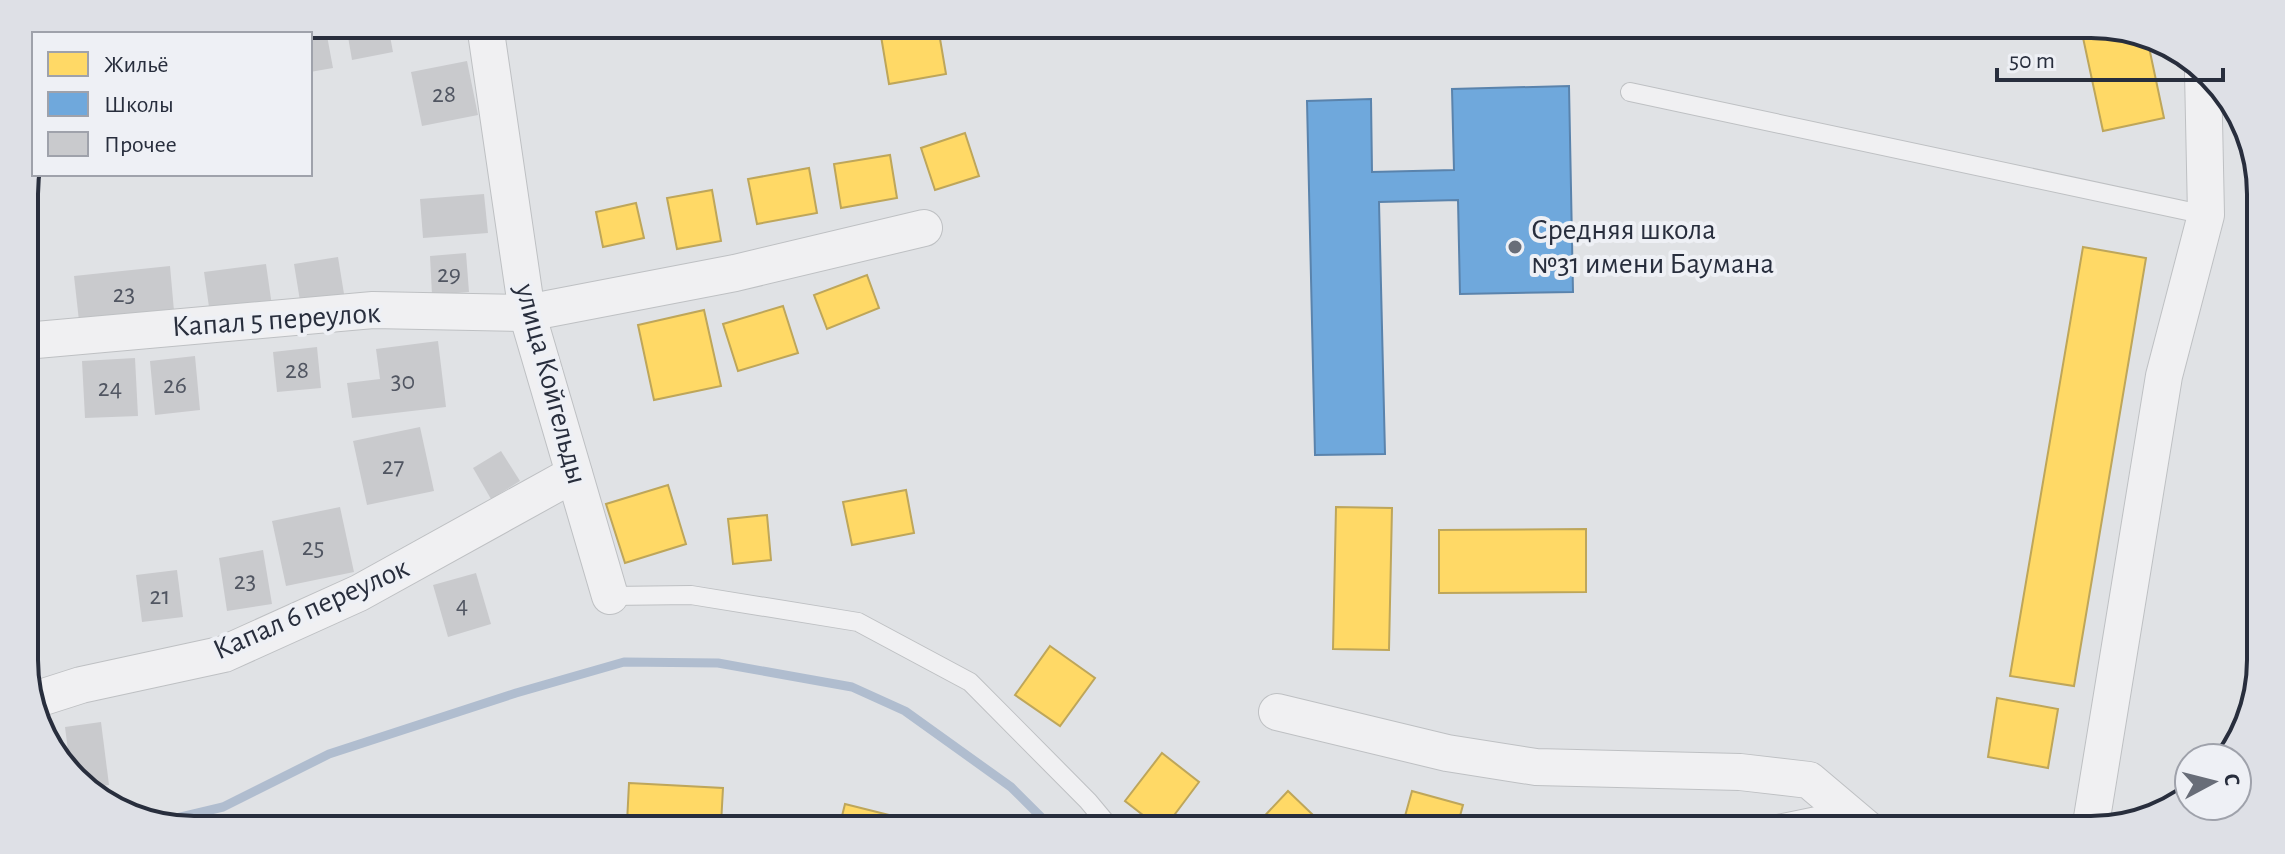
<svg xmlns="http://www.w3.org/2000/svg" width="2285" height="854" font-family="'Alegreya Sans',sans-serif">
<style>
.homes{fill:#ffd966;stroke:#bea65a;stroke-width:2}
.schools{fill:#6fa8dc;stroke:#5a83ac;stroke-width:2}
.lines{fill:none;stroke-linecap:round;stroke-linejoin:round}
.stream{stroke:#b0bdcf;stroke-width:9}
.building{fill:#c9cacd}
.service-casing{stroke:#bec0c3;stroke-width:20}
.minor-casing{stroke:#bec0c3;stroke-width:38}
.service{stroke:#f0f0f2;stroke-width:18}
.minor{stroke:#f0f0f2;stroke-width:36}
.poi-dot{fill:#686d78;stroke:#eef0f5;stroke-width:3}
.labels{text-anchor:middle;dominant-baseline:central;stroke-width:8;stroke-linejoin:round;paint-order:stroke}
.number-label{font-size:26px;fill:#515662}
.poi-label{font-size:30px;fill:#282e3d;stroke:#eef0f5;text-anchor:start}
.street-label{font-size:30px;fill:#282e3d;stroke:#eef0f5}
.rim{fill:none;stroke:#282e3d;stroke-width:4}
</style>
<rect width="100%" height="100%" fill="#e0e2e5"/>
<g class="homes">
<polygon points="938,27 946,74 889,84 881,36"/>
<polygon points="2082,33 2146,33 2164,118 2103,131"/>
<polygon points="965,133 979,176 935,190 921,148"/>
<polygon points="890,155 897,198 841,208 834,164"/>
<polygon points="809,168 817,213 757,224 748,179"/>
<polygon points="712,190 721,241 677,249 667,198"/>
<polygon points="636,203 644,238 603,247 596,212"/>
<polygon points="2083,247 2146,258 2074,686 2010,676"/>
<polygon points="867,275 879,308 827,329 814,295"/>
<polygon points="783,306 798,353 738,371 723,324"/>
<polygon points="704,310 721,386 654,400 638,325"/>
<polygon points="668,485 686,544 625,563 606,504"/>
<polygon points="906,490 914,533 852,545 843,502"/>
<polygon points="1336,507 1392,508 1389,650 1333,649"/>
<polygon points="767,515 771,560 733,564 728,519"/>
<polygon points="1586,529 1586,592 1439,593 1439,530"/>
<polygon points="1050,646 1095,678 1060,726 1015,695"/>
<polygon points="1997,698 2058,709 2048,768 1988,757"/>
<polygon points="1162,753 1199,782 1166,826 1157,826 1125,801"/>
<polygon points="629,783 723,788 721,824 627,823"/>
<polygon points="1288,791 1312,814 1300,826 1258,826 1256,825"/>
<polygon points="1412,791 1463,805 1457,827 1402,827"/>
<polygon points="845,804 929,825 840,824"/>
</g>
<polygon class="schools" points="1569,86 1573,292 1460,294 1458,200 1379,202 1385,454 1315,455 1307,101 1371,99 1372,172 1454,170 1452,89"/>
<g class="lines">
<polyline class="stream" points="164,821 223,807 329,754 516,693 624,662 718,663 852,687 905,711 1011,787 1049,825"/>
</g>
<g class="building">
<polygon points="280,24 325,25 333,68 310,72 310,34 282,34"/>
<polygon points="346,25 388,25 393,52 352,60"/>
<polygon points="467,61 478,115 422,126 411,72"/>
<polygon points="484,194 488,233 423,238 420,199"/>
<polygon points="466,253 469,292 432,295 430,256"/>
<polygon points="338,257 345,300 301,307 294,264"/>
<polygon points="266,264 272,306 210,314 204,272"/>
<polygon points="170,266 174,311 79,321 74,276"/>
<polygon points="438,341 446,407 352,418 347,383 380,379 376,349"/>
<polygon points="317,347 321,388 277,392 273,352"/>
<polygon points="195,356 200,410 155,415 150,361"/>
<polygon points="135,358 138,416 85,418 82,361"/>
<polygon points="420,427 434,491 367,505 353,441"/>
<polygon points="501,451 520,481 491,499 473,468"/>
<polygon points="340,507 354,572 286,586 272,521"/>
<polygon points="263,550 272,604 227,611 219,558"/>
<polygon points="177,570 183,617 142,622 136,575"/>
<polygon points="476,573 491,624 448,637 433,585"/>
<polygon points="27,584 32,584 39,646 27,648"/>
<polygon points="101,722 109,785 89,788 71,775 65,727"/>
</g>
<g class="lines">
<defs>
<g id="service">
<polyline points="1630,92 2206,215"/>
<polyline points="610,596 691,595 858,622 970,682 1088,801 1108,825"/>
<polyline points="1758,828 1845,810"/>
</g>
<g id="minor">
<polyline points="485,25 527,313 610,596"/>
<polyline points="25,341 373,310 527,313 735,273 924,228"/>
<polyline points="31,701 81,685 224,654 359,593 574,474"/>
<polyline points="1277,712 1447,753 1536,767 1740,772 1809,780 1867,829"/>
<polyline points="2090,830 2164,376 2206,215 2203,72"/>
</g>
</defs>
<use href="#service" class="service-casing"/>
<use href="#minor" class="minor-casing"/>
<use href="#service" class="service"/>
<use href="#minor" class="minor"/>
</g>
<circle class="poi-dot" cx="1515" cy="247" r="8"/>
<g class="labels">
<g class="number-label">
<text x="444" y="94">28</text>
<text x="449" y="274">29</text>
<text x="124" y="294">23</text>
<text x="297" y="370">28</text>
<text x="403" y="381">30</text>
<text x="175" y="385">26</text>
<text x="110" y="388">24</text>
<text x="393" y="466">27</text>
<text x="313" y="547">25</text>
<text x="245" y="581">23</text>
<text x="160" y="596">21</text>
<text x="462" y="605">4</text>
</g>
<g class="poi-label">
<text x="1531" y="230">Средняя школа<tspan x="1531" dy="34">№31 имени Баумана</tspan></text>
</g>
<g class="street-label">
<text transform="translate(276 320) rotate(-4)">Капал 5 переулок</text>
<text transform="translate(551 384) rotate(75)">улица Койгельды</text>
<text transform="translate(311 609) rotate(-24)">Капал 6 переулок</text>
</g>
</g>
<path d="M0 0H2285V854H0ZM194 38H2091A156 156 0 0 1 2247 194V660A156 156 0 0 1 2091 816H194A156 156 0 0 1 38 660V194A156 156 0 0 1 194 38Z" fill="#dee0e6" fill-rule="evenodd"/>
<path class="rim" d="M194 38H2091A156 156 0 0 1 2247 194V660A156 156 0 0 1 2091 816H194A156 156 0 0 1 38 660V194A156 156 0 0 1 194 38Z"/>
<rect x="32" y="32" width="280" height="144" fill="#eef0f5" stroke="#9fa2ab" stroke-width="2"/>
<rect x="48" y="52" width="40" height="24" fill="#ffd966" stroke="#9fa2ab" stroke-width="2"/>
<text x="104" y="72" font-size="24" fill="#282e3d">Жильё</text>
<rect x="48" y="92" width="40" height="24" fill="#6fa8dc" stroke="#9fa2ab" stroke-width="2"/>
<text x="104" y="112" font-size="24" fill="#282e3d">Школы</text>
<rect x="48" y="132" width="40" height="24" fill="#c9cacd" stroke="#9fa2ab" stroke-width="2"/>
<text x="104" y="152" font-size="24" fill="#282e3d">Прочее</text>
<g transform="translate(2213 782) rotate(83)"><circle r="38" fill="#eef0f5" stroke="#9fa2ab" stroke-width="2"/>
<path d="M0-6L14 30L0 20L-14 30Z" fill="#686d78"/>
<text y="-12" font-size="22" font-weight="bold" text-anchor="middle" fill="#282e3d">С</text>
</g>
<path d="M1997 68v12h226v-12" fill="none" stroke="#282e3d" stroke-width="4"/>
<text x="2009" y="68" font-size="24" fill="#282e3d" stroke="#eef0f5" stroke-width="6" paint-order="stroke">50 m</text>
</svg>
